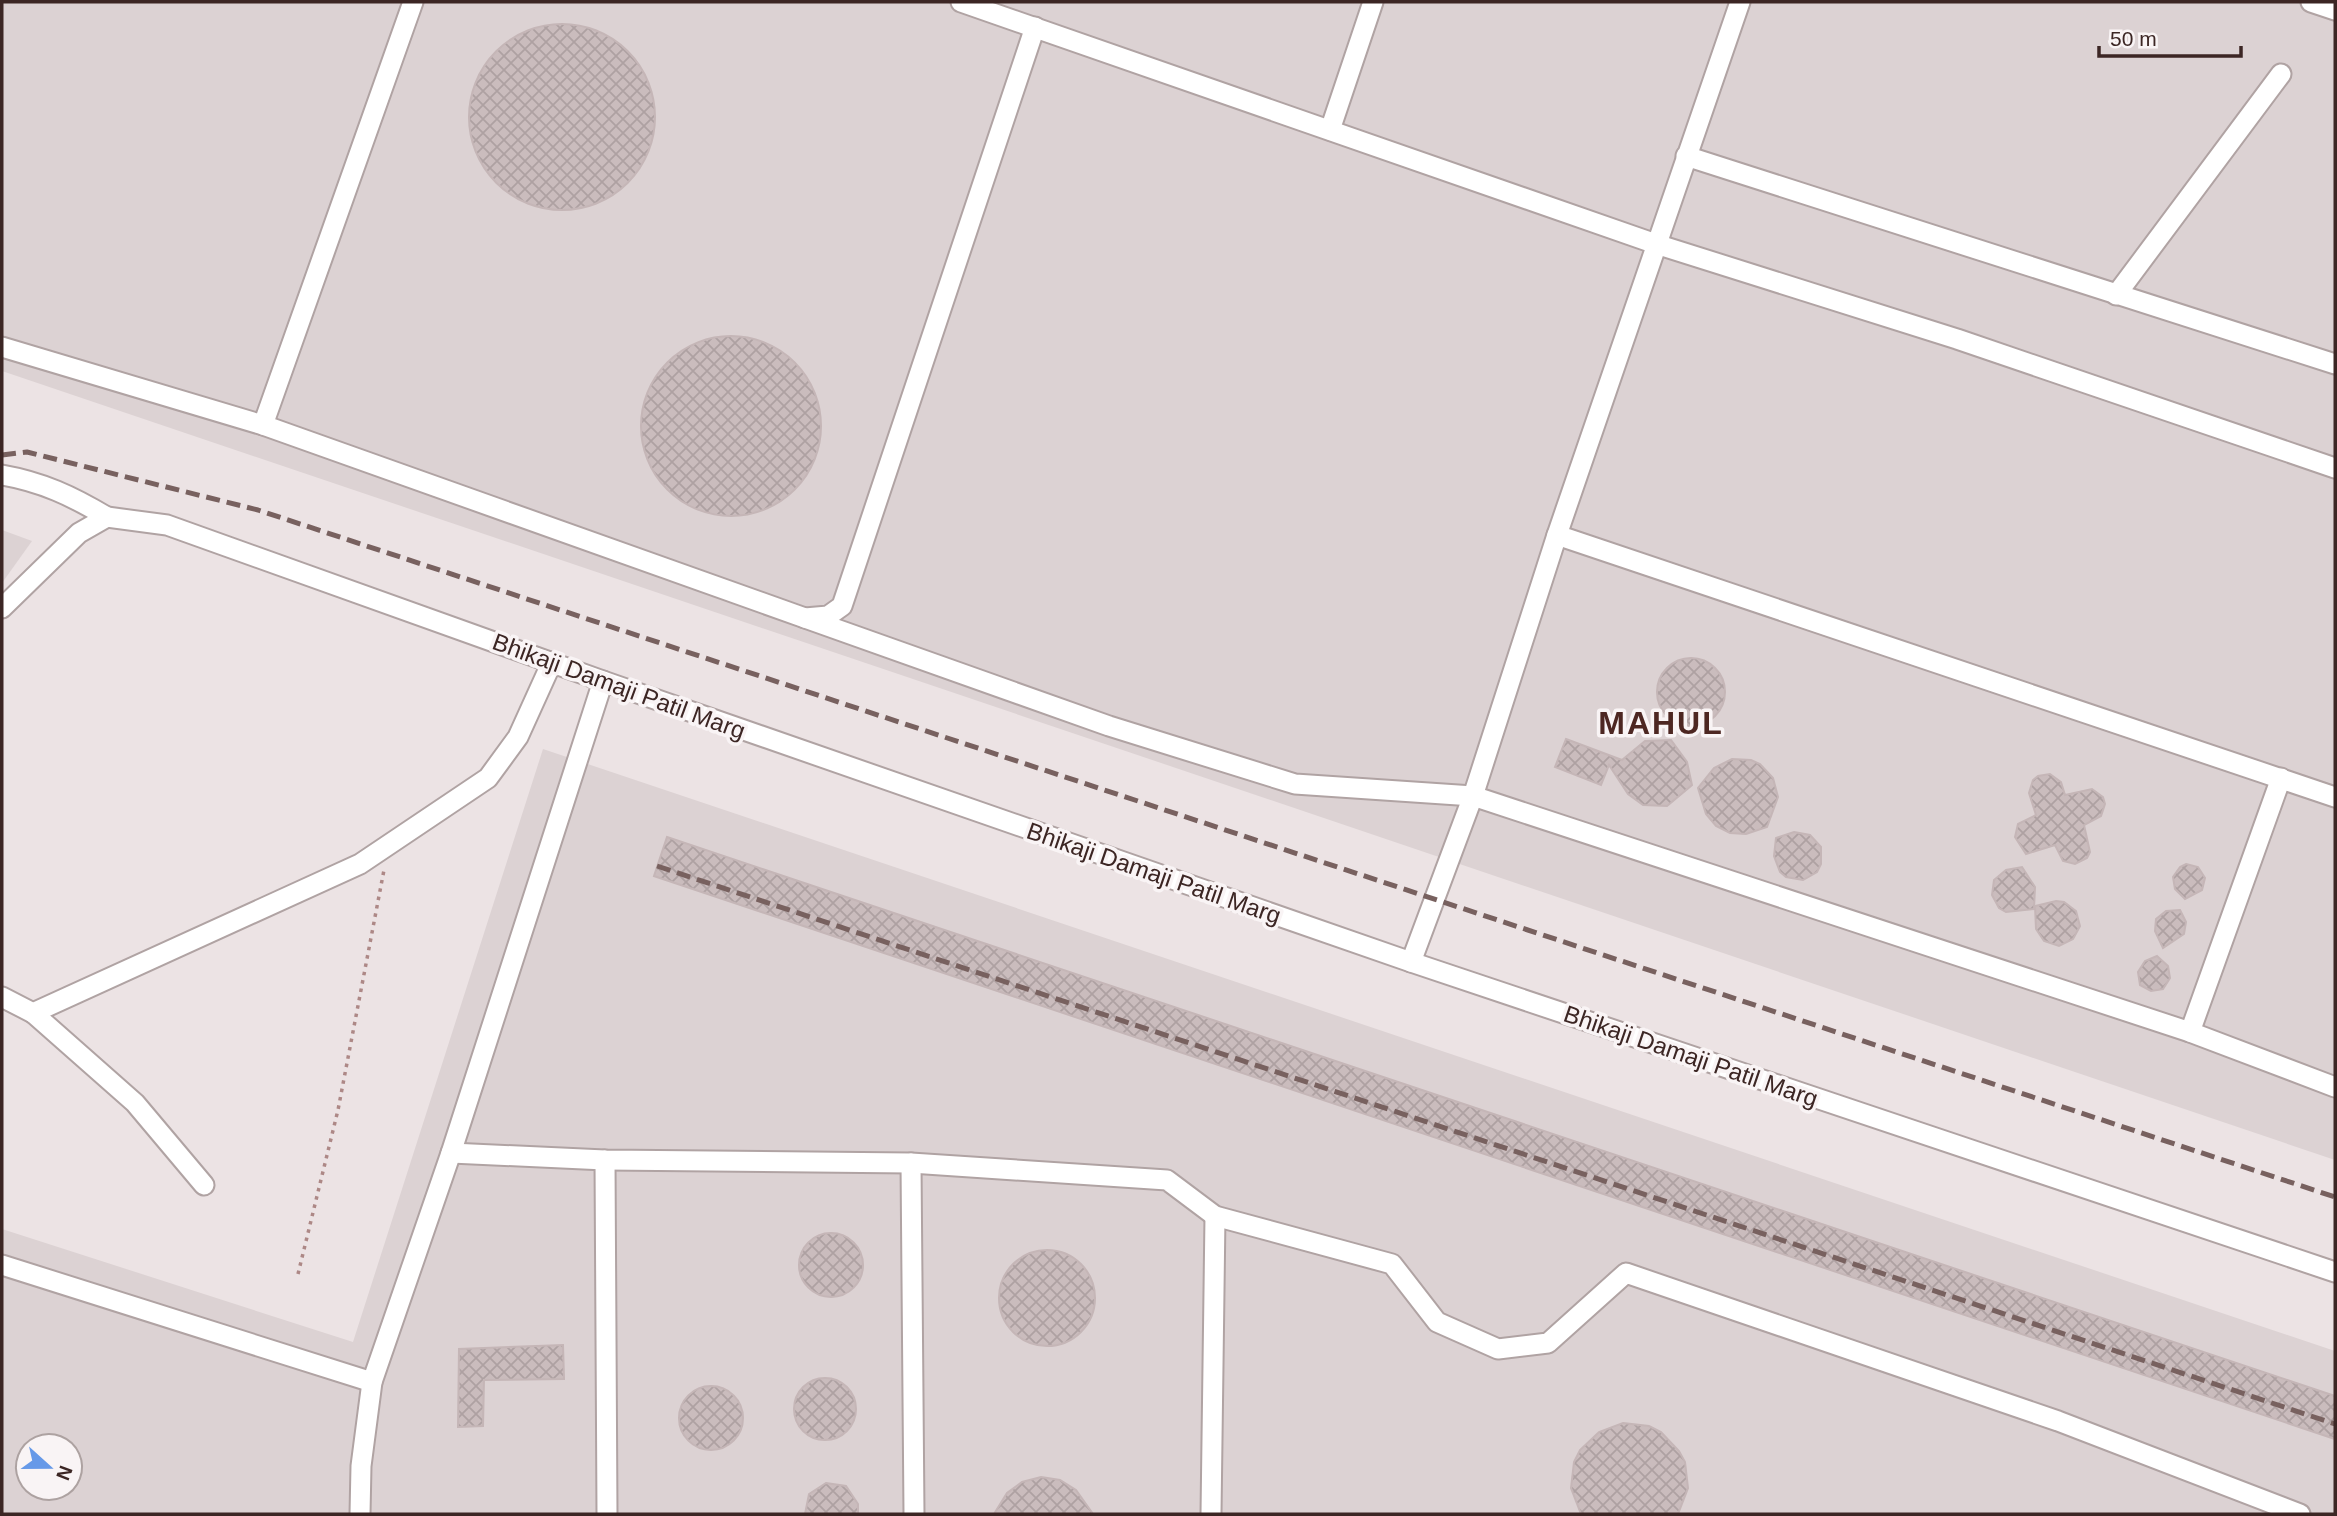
<svg xmlns="http://www.w3.org/2000/svg" width="2337" height="1516" font-family="Helvetica,sans-serif">
<style>
.built{fill:#dcd2d3;fill-rule:evenodd}
.building{fill:url(#building-cross-hatch);stroke:#c5b6b7;stroke-width:2}
.lines{fill:none;stroke-linecap:round;stroke-linejoin:round}
.minor-casing{stroke:#b0a3a3;stroke-width:23}
.path{stroke:#ad8886;stroke-width:3.5;stroke-dasharray:3.5 5;stroke-linecap:butt}
.minor{stroke:#fff;stroke-width:19}
.rail{stroke:#78615f;stroke-width:5;stroke-dasharray:14 7;stroke-linecap:butt}
.labels{text-anchor:middle;dominant-baseline:central;stroke-width:7;stroke-linejoin:round;paint-order:stroke}
.street-label{font-size:24px;fill:#3c2624;stroke:#f9f4f5}
.district-label{font-size:32px;font-weight:bold;letter-spacing:2px;fill:#4d2722;stroke:#f9f4f5}
</style>
<defs>
<pattern id="building-cross-hatch" width="8" height="8" patternUnits="userSpaceOnUse" patternTransform="scale(1.75)"><rect width="8" height="8" fill="#cabcbd"/><path d="M0 0l8 8M0 8l8-8" fill="none" stroke="#aea1a2"/></pattern>
</defs>
<rect width="100%" height="100%" fill="#ece3e4"/>
<g class="built">
<polygon points="2,2 2335,2 2335,1160 2,371"/>
<polygon points="2,530 32,541 2,583"/>
<path d="M543,749L2335,1351V1514H2V1229L353,1342ZM28,1446H70V1488H28Z"/>
</g>
<g class="building">
<circle cx="562" cy="117" r="93"/>
<circle cx="731" cy="426" r="90"/>
<circle cx="1691" cy="692" r="34"/>
<polygon points="1566,739 1622,760 1645,741 1671,740 1687,762 1692,785 1667,806 1643,805 1628,794 1609,765 1601,785 1555,767"/>
<polygon points="1732,759 1751,760 1760,764 1773,778 1778,797 1767,827 1746,834 1730,833 1716,826 1706,814 1698,788 1714,768"/>
<polygon points="2050,774 2061,782 2065,795 2092,789 2103,797 2105,804 2101,816 2084,825 2090,852 2087,858 2075,864 2063,861 2055,845 2026,854 2015,837 2018,824 2036,815 2029,793 2033,780 2038,776"/>
<polygon points="1794,832 1810,835 1821,847 1821,864 1817,872 1803,880 1786,877 1780,872 1774,856 1776,838"/>
<polygon points="667,837 2335,1396 2335,1439 654,876"/>
<polygon points="2186,864 2198,867 2205,878 2202,890 2185,899 2175,889 2173,877 2180,867"/>
<polygon points="2022,867 2035,887 2034,909 2006,912 1999,908 1992,895 1994,880 2006,870"/>
<polygon points="2056,901 2064,902 2076,911 2080,926 2073,939 2059,946 2044,941 2036,929 2035,906"/>
<polygon points="2180,910 2186,922 2184,934 2163,948 2155,931 2156,919 2166,911"/>
<polygon points="2157,956 2168,966 2170,978 2163,989 2151,991 2140,985 2138,972 2145,961"/>
<circle cx="831" cy="1265" r="32"/>
<circle cx="1047" cy="1298" r="48"/>
<polygon points="563,1345 564,1379 484,1380 483,1426 458,1427 459,1349"/>
<circle cx="825" cy="1409" r="31"/>
<circle cx="711" cy="1418" r="32"/>
<polygon points="1623,1423 1649,1426 1661,1432 1679,1451 1685,1462 1688,1488 1678,1514 1581,1514 1571,1488 1574,1462 1580,1450 1599,1432"/>
<polygon points="1041,1477 1060,1480 1076,1490 1093,1514 994,1514 1007,1493 1022,1482"/>
<polygon points="826,1483 846,1486 858,1504 858,1514 805,1514 809,1494"/>
</g>
<g class="lines">
<defs>
<g id="minor">
<polyline points="961,2 1656,244 1957,339 2335,468"/>
<polyline points="1740,2 1557,535 2335,797"/>
<polyline points="2311,2 2335,10"/>
<polyline points="1330,130 1373,2"/>
<polyline points="1686,156 2335,364"/>
<polyline points="2116,295 2281,74"/>
<polyline points="2,347 263,425 805,618 828,616 842,606 1035,27"/>
<polyline points="263,425 413,2"/>
<path d="M2,475C42,482 72,496 107,517"/>
<polyline points="2,608 79,533 107,517 167,525 603,681 1411,962 2335,1272"/>
<polyline points="805,618 1109,726 1295,784 1473,796 2190,1032 2335,1087"/>
<polyline points="1411,962 1473,796 1557,535"/>
<polyline points="2,997 33,1013 360,864 488,778 518,737 552,662"/>
<polyline points="33,1013 135,1103 204,1185"/>
<polyline points="2190,1032 2281,778"/>
<polyline points="451,1153 605,1160 911,1163 1167,1180 1215,1216 1392,1264 1437,1322 1498,1349 1548,1343 1626,1273 2058,1421 2300,1514"/>
<polyline points="605,1160 607,1514"/>
<polyline points="911,1163 914,1514"/>
<polyline points="2,1265 372,1382 451,1153 603,681"/>
<polyline points="360,1514 361,1466 372,1382"/>
<polyline points="1211,1514 1215,1216"/>
</g>
</defs>
<use href="#minor" class="minor-casing"/>
<polyline class="path" points="298,1274 338,1110 384,870"/>
<use href="#minor" class="minor"/>
<g class="rail">
<polyline points="2,455 27,452 258,510 2335,1197"/>
<polyline points="657,866 2335,1424"/>
</g>
</g>
<g class="labels">
<g class="street-label">
<text transform="translate(619 686) rotate(20)">Bhikaji Damaji Patil Marg</text>
<text transform="translate(1154 873) rotate(19)">Bhikaji Damaji Patil Marg</text>
<text transform="translate(1691 1056) rotate(19)">Bhikaji Damaji Patil Marg</text>
</g>
<g class="district-label">
<text x="1661" y="723">MAHUL</text>
</g>
</g>
<rect width="2337" height="1516" fill="none" stroke="#3c2624" stroke-width="7"/>
<g transform="translate(49 1467) rotate(111)"><circle r="33" fill="#f9f4f5" stroke="#ada2a1" stroke-width="2"/>
<path d="M0-5L12 26L0 18L-12 26Z" fill="#6699e8"/>
<text y="-10" font-size="19" font-weight="bold" text-anchor="middle" fill="#3c2624">N</text>
</g>
<path d="M2099 46v10h142v-10" fill="none" stroke="#3c2624" stroke-width="3.5"/>
<text x="2110" y="46" font-size="21" fill="#3c2624" stroke="#f9f4f5" stroke-width="5" paint-order="stroke">50 m</text>
</svg>
